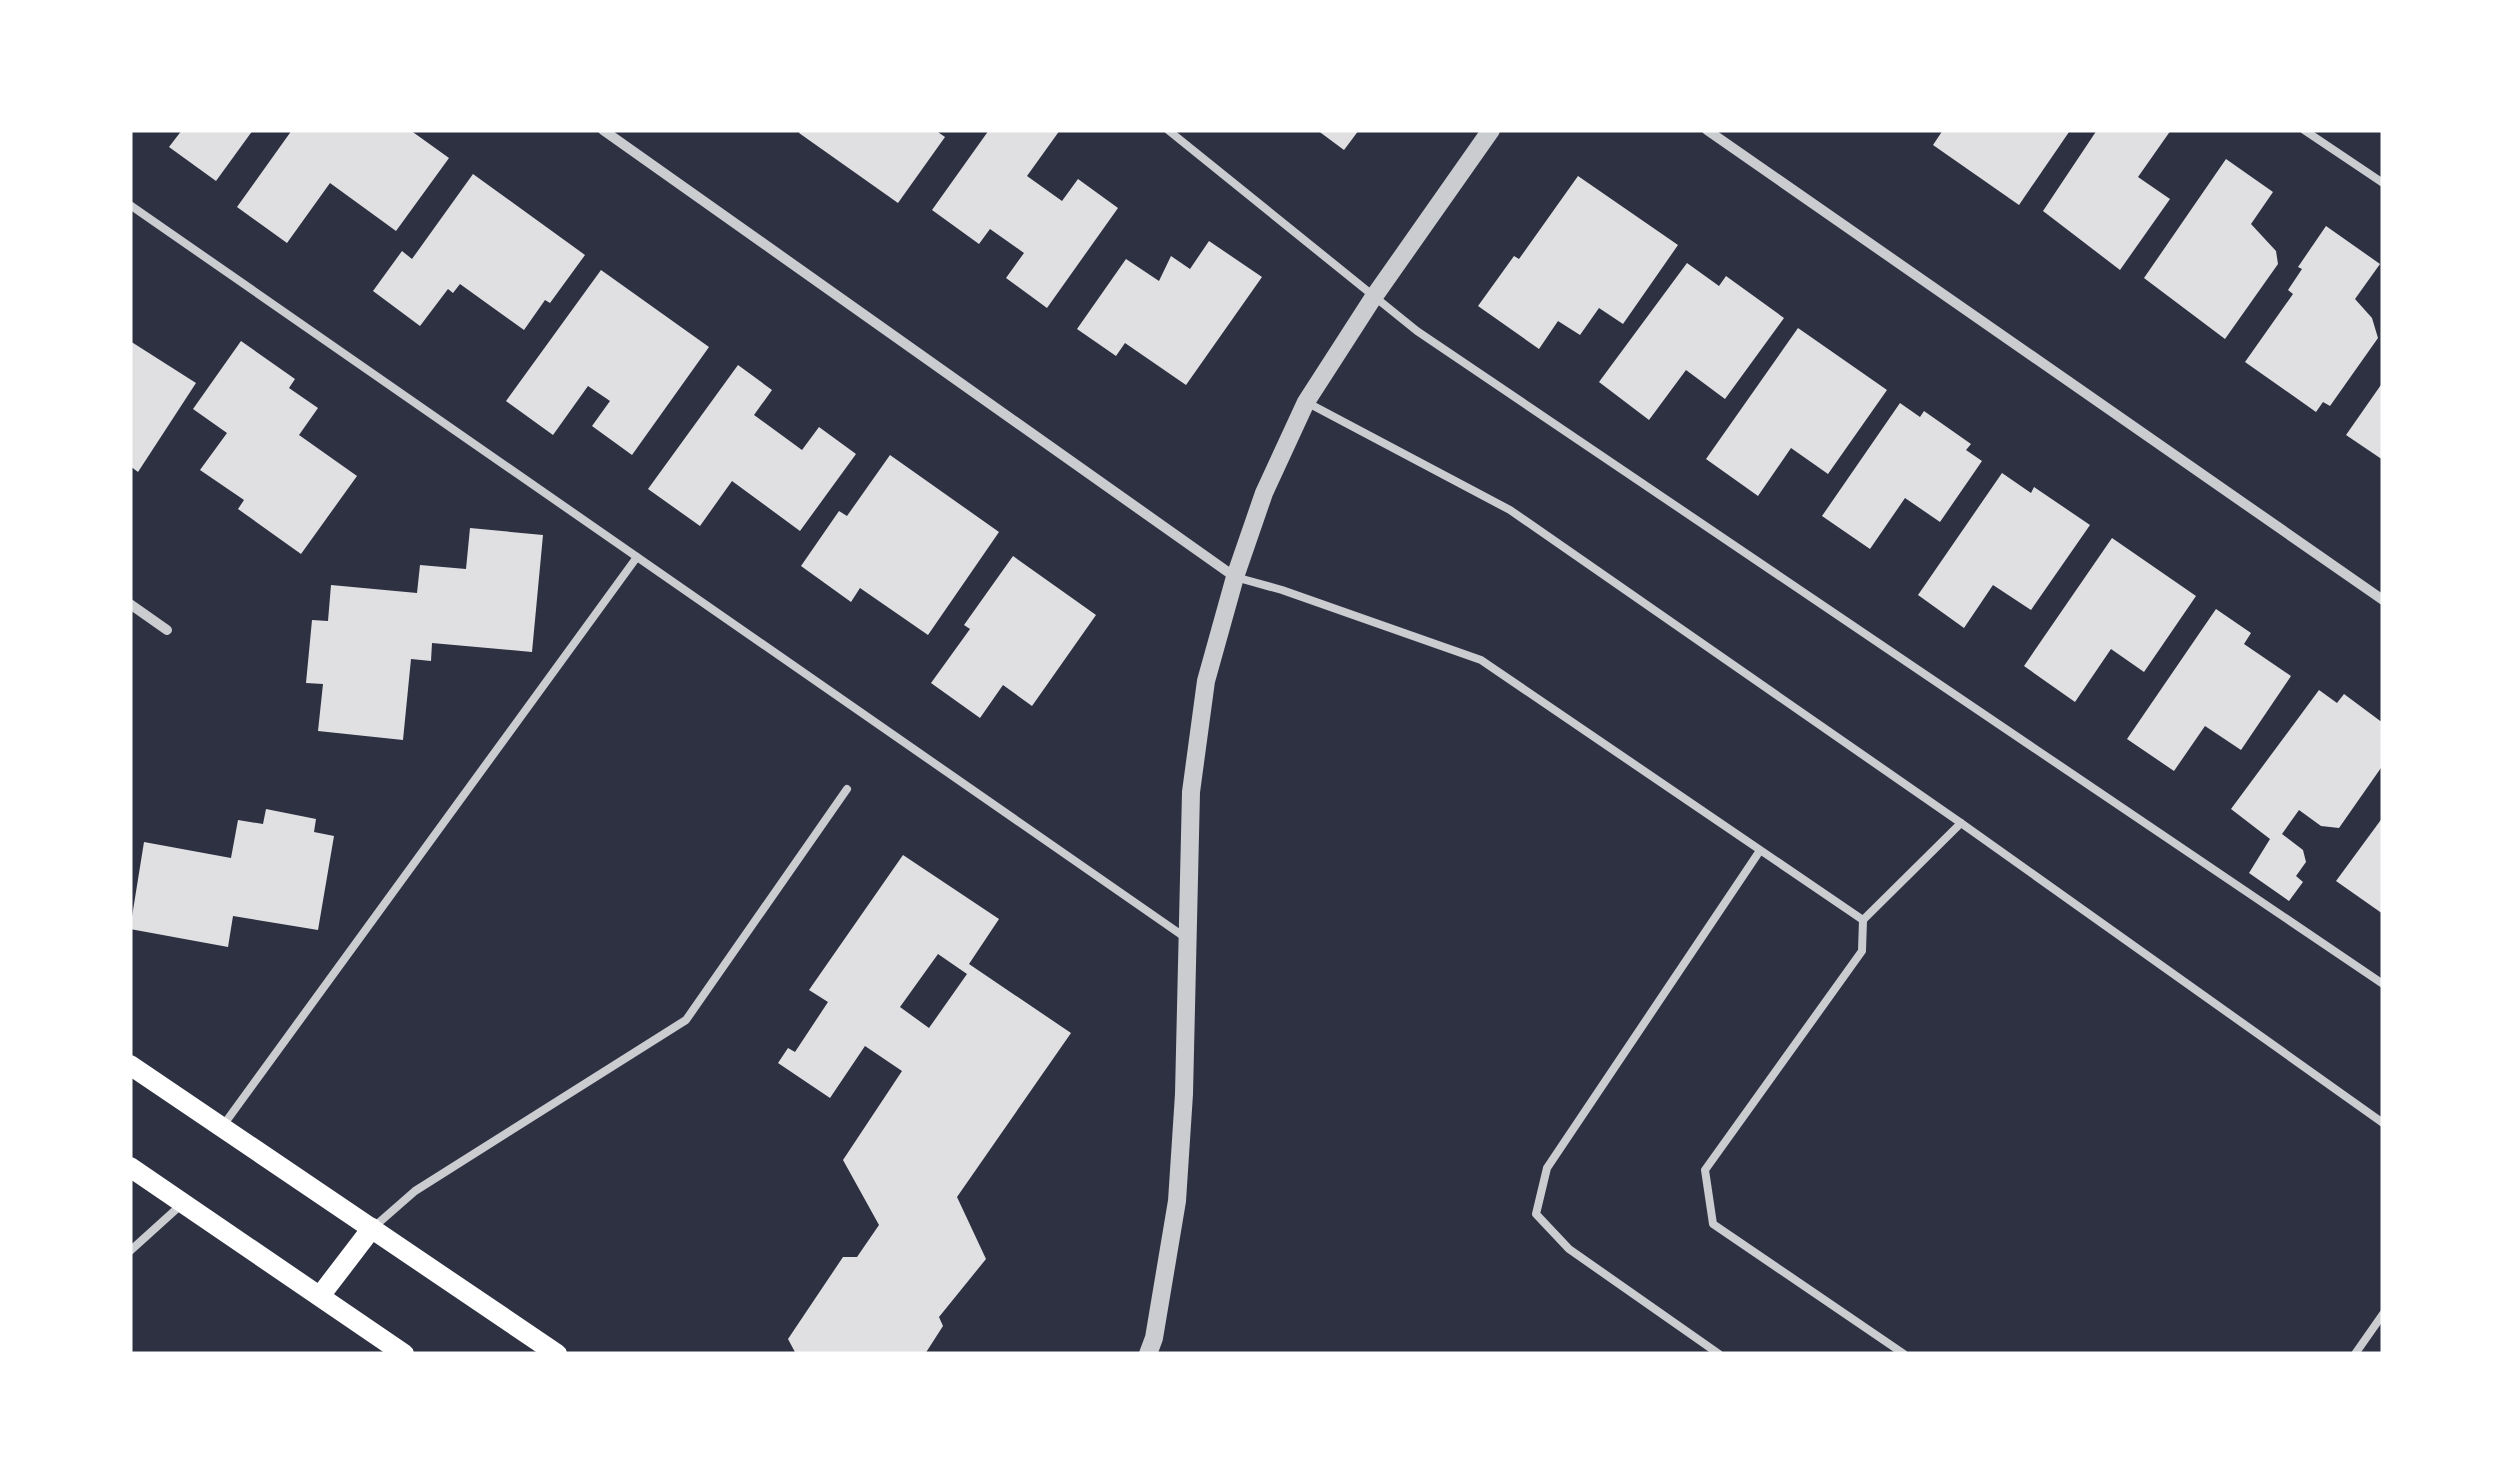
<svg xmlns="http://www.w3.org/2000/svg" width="2513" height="1484" font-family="Manrope,sans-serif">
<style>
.building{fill:#e0e0e3;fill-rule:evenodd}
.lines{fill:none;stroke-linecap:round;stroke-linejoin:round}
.service{stroke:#caccd0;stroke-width:8}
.minor{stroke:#caccd0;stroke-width:10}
.tertiary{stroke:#caccd0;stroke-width:18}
.secondary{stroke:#fff;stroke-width:20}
</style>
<rect width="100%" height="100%" fill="#2d3142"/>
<g class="building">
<polygon points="182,130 253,130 216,181 169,147"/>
<polygon points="292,130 410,130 449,158 396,231 330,183 287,243 237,207"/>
<polygon points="801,130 935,130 945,137 898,203 799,133"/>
<polygon points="989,130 1060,130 1027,176 1062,201 1078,179 1118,208 1047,308 1006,278 1024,253 990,229 979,244 932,210"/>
<polygon points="1317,130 1359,130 1344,150"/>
<polygon points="1943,130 2066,130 2069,132 2019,205 1933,145"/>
<polygon points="2097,130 2171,130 2138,177 2170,199 2120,270 2043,211"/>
<polygon points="2226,159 2273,192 2251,224 2276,251 2278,264 2225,339 2144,278"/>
<polygon points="473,174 585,255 550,303 545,300 524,330 460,284 453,293 448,289 420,326 373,291 402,251 412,259"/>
<polygon points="1578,176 1678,245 1623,324 1599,308 1580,335 1558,321 1539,349 1478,306 1514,256 1519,259"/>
<polygon points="2326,226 2380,264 2355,299 2372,318 2378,338 2330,406 2323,402 2316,412 2245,362 2293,294 2288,290 2302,269 2298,267"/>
<polygon points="1209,241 1262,277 1186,385 1125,343 1116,356 1077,329 1126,259 1159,281 1171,256 1190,269"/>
<polygon points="1687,263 1719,286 1726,276 1784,318 1725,399 1686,370 1649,420 1599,382"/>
<polygon points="601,270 709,347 632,455 592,426 610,401 588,386 553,435 506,401"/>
<polygon points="1798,328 1887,390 1828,474 1791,448 1758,496 1706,459"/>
<polygon points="130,341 196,383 138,472 130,466"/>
<polygon points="241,341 295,379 289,388 318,408 299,435 357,476 301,554 238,509 244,500 200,470 227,433 193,409"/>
<polygon points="738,365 772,390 754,415 802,450 819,427 856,454 800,531 732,481 700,526 648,489"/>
<polygon points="2383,382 2383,460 2346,435"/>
<polygon points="1900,403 1920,417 1924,411 1971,444 1966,450 1982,461 1940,522 1905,498 1870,549 1822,516"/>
<polygon points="890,455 999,532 928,635 860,588 851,602 801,566 839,511 847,516"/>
<polygon points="2002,473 2031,493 2034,487 2090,525 2031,610 1993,585 1964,628 1918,595"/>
<polygon points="470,528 543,535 532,652 432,643 431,661 411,659 403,740 318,731 323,684 306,683 312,620 328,621 331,585 417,593 420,565 466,569"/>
<polygon points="2112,538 2196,596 2144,672 2111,649 2075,702 2024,666"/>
<polygon points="1013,556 1096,615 1032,706 1003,685 980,718 931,683 970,629 964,625"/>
<polygon points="2216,609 2251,633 2244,644 2291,676 2241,750 2205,726 2174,771 2127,739"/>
<polygon points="2319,690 2337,703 2344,694 2383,723 2383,765 2339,828 2321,826 2299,810 2282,834 2303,850 2306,862 2296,876 2303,882 2289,901 2249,873 2270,839 2231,809"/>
<polygon points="266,809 316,819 314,832 334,836 318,930 233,916 228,947 130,929 144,842 231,858 238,820 263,824"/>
<polygon points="2383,817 2383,914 2336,881"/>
<path d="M903,855L999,919L969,964L1071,1033L957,1197L986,1259L939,1317L943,1326L925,1354H796L788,1339L843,1257H857L879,1225L843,1160L902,1071L865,1046L830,1098L778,1063L788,1048L795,1052L828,1002L809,990ZM938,954L967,974L929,1028L900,1007Z"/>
</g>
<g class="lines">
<g class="service">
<polyline points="1168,130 1417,331 2383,984"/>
<polyline points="2304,130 2383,183"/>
<polyline points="130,205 1186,938"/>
<polyline points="1308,403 1510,510 1961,823 2383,1123"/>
<polyline points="1235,577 1282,590 1481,660 1863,920 1961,823"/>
<polyline points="1863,920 1862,951 1705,1170 1713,1224 1904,1354"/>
<polyline points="222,1127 637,557"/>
<polyline points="375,1226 415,1191 686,1020 847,789"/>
<polyline points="130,1251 182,1204"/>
<polyline points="1719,1354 1569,1249 1536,1214 1547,1168 1759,852"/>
<polyline points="2355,1354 2383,1314"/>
</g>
<g class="minor">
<polyline points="603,130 1235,577"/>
<polyline points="1707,130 2383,600"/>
<polyline points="130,604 167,630"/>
</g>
<polyline class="tertiary" points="1148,1354 1154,1338 1177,1201 1184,1094 1191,792 1206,681 1235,577 1264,493 1306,402 1373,298 1491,130"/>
<g class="secondary">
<polyline points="130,1065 557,1354"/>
<polyline points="130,1167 404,1354"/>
<polyline points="320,1296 372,1228"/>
</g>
</g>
<rect width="2513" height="1484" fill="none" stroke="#ffffff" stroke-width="265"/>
</svg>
